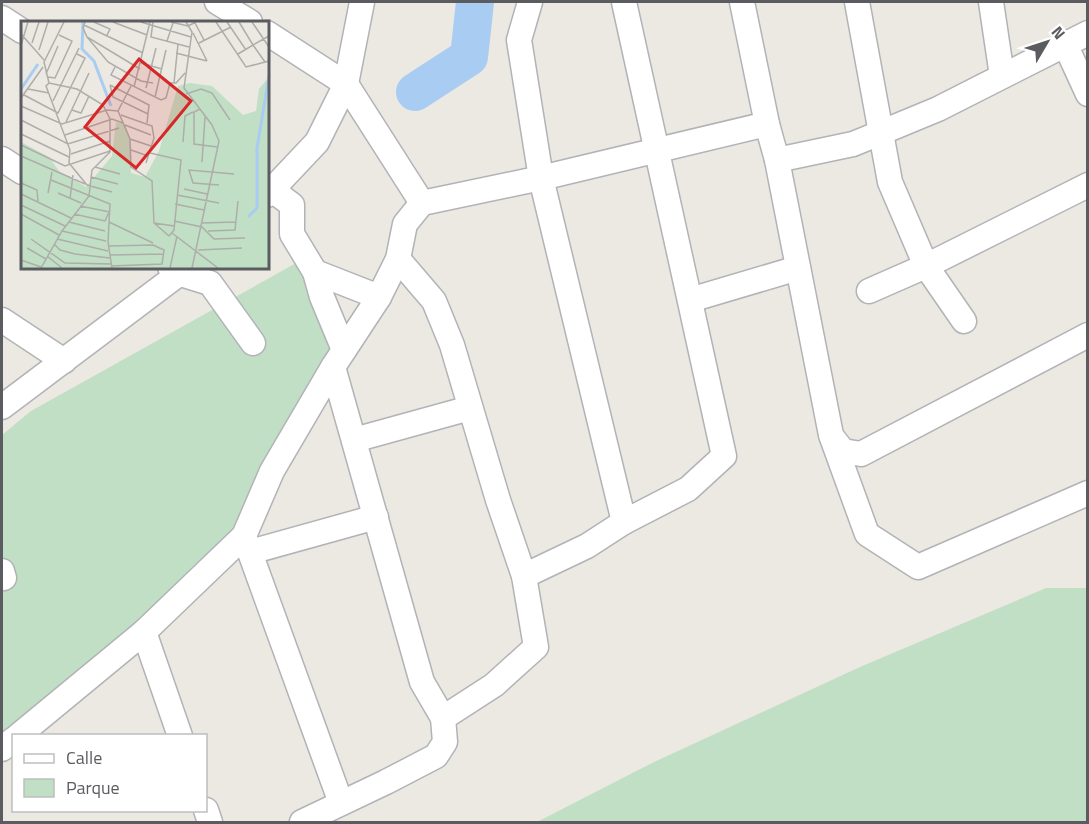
<svg xmlns="http://www.w3.org/2000/svg" width="1089" height="824" font-family="'Titillium Web',sans-serif">
<style>
.green{fill:#c1dfc4}
.lines{fill:none;stroke-linecap:round;stroke-linejoin:round}
.river{stroke:#a9ccf3;stroke-width:38}
.minor-casing{stroke:#b2b3b7;stroke-width:27}
.minor{stroke:#fff;stroke-width:24}
.inset-river{fill:none;stroke:#a9ccf3;stroke-width:3}
.inset-road{fill:none;stroke:#adadaa;stroke-width:1.5}
.view{fill:#d62828;fill-opacity:0.15;stroke:#d62828;stroke-width:3}
.inset-edge{fill:none;stroke:#5a5c60;stroke-width:3}
</style>
<rect width="100%" height="100%" fill="#ebe9e2"/>
<g class="green">
<polygon points="298,262 344,369 239,540 145,621 51,692 2,740 2,435 31,411"/>
<polygon points="1046,588 1087,588 1087,822 537,822 652,763 860,667"/>
</g>
<g class="lines">
<polyline class="river" points="415,92 469,57 475,2"/>
<defs>
<g id="minor">
<polyline points="217,2 250,22"/>
<polyline points="530,2 519,40 541,178 624,522"/>
<polyline points="742,2 767,124 777,160 831,435 867,534 918,567 1088,493"/>
<polyline points="857,2 890,182 926,266 964,321"/>
<polyline points="991,2 1002,76"/>
<polyline points="2,18 22,31"/>
<polyline points="267,33 346,84 422,203"/>
<polyline points="1065,44 1088,94"/>
<polyline points="2,159 22,172"/>
<polyline points="777,160 853,144 880,133 938,109 1088,33"/>
<polyline points="267,186 292,205 292,234 315,272 322,297 344,350"/>
<polyline points="267,195 317,142 346,84 362,2"/>
<polyline points="398,259 434,301 452,345 498,500 524,576 536,647 494,685 443,718"/>
<polyline points="170,267 181,274 210,283 253,343"/>
<polyline points="315,272 379,297"/>
<polyline points="869,291 926,266 1088,185"/>
<polyline points="690,300 798,268"/>
<polyline points="2,320 64,361"/>
<polyline points="2,407 188,267"/>
<polyline points="832,437 843,451 861,454 1088,335"/>
<polyline points="354,440 470,408"/>
<polyline points="244,536 341,803"/>
<polyline points="250,552 376,517"/>
<polyline points="2,571 4,578"/>
<polyline points="524,576 587,546 624,522 688,489 724,456 624,2"/>
<polyline points="144,632 180,736"/>
<polyline points="18,736 144,632 244,536 272,471 333,367 379,297 398,259 405,224 422,203 541,178 767,124"/>
<polyline points="2,749 14,739"/>
<polyline points="206,810 210,822"/>
<polyline points="302,822 386,782 436,756 445,742 443,718 422,682 333,367"/>
</g>
</defs>
<use href="#minor" class="minor-casing"/>
<use href="#minor" class="minor"/>
</g>
<g transform="translate(21 21)">
<rect width="248" height="248" fill="#ebe9e2"/>
<path d="M247,57V247H0V121L28,136L38,150L65,166L91,135L95,101L104,103L109,118L110,152L124,156L138,130L157,65L169,62L191,65L222,94L235,90L238,68Z" fill="#c1dfc4"/>
<path class="inset-river" d="M62,1L61,28L73,40L90,85M0,68L17,43M227,196L236,187V127L248,55"/>
<path class="inset-road" d="M43,1L23,41L28,62L25,65L49,129L48,142L66,164L91,171M64,1L62,7L66,16L119,48M73,1L89,8L86,14M92,1L126,14M120,1L170,16M132,1L130,16L168,26M150,1L167,5L175,1M165,1L171,11L163,67L191,104L198,120L171,247M195,1L225,46L248,40M206,1L225,29M218,1L232,24L248,15M231,1L248,26M174,2L183,19M63,4L122,32M172,12L186,40M0,13L23,39M66,16L87,41L120,60L132,62M146,20L152,2M11,22L18,1M178,22L210,6M0,24L7,1M18,29L27,1M155,32L186,40M217,33L232,24L244,41M120,42L141,48M94,46L90,54L140,79L145,77L149,62H155L164,52M25,53L37,25M27,56L34,57L51,20L38,14M153,62L157,23M89,64L128,84L126,102M89,64L92,76L127,93M110,65L97,90L109,118L110,146L131,160L133,202L148,215L153,209L160,139L129,132M113,66L129,1M125,67L135,27M7,68L28,72M165,73L180,68L191,72L209,99M3,74L37,92L64,37L56,33M134,76L145,29M0,77L22,46M32,80L58,27M0,85L41,103L86,89L97,90M179,88L173,91V123L197,126M51,89L60,92L68,75M100,94L131,105L133,117L125,142M0,99L47,123L98,107M45,101L68,52M104,104L130,114M0,113L48,136M44,114L91,98L102,102M109,118L130,125M162,121L164,95L172,91M0,124L44,145L89,130M110,129L127,135M50,133L89,120M0,135L64,163M181,141L184,96M74,146L99,153M70,156L97,163M30,159L89,183L87,221L91,247M0,162L16,169L17,180M198,164L172,162L168,149L213,153M163,168L186,173M27,172L31,151M37,172L60,182M0,173L50,197M156,174L198,182M49,178L52,154M154,183L183,189M0,184L44,205M59,185L89,191M0,193L38,214M53,193L84,200L88,191M153,200L181,206L193,218L224,217M48,201L84,210M88,201L132,222M133,202L153,205M181,202L215,201M41,210L85,220M187,210L214,209L217,180M151,212L197,247M10,218L44,242L90,243M36,218L87,230M33,223L39,229L54,233L89,237M88,225L132,224L143,229L141,243L90,245M6,227L25,238M177,229L221,227M89,234L142,233M26,235L41,247M0,239L20,246M20,247L41,210L68,175L71,149L89,131V98L82,84L56,68L28,62M149,247L156,215"/>
<path class="view" d="M118,38L170,80L115,147L64,106Z"/>
<rect width="248" height="248" class="inset-edge"/>
</g>
<rect width="1089" height="824" fill="none" stroke="#5a5c60" stroke-width="6"/>
<rect x="12" y="734" width="195" height="78" fill="#ffffff" stroke="#bdbebf" stroke-width="1.5"/>
<rect x="24" y="754" width="30" height="9" fill="#ffffff" stroke="#bdbebf" stroke-width="1.5"/>
<text x="66" y="764" font-size="18" fill="#5a5c60">Calle</text>
<rect x="24" y="779" width="30" height="18" fill="#c1dfc4" stroke="#bdbebf" stroke-width="1.5"/>
<text x="66" y="794" font-size="18" fill="#5a5c60">Parque</text>
<g transform="translate(1047 42) rotate(51)" stroke="#ffffff" stroke-width="4.5" paint-order="stroke">
<path d="M0-4.5L10 22L0 15L-10 22Z" fill="#5a5c60"/>
<text y="-9" font-size="16" font-weight="bold" text-anchor="middle" fill="#5a5c60">N</text>
</g>
</svg>
